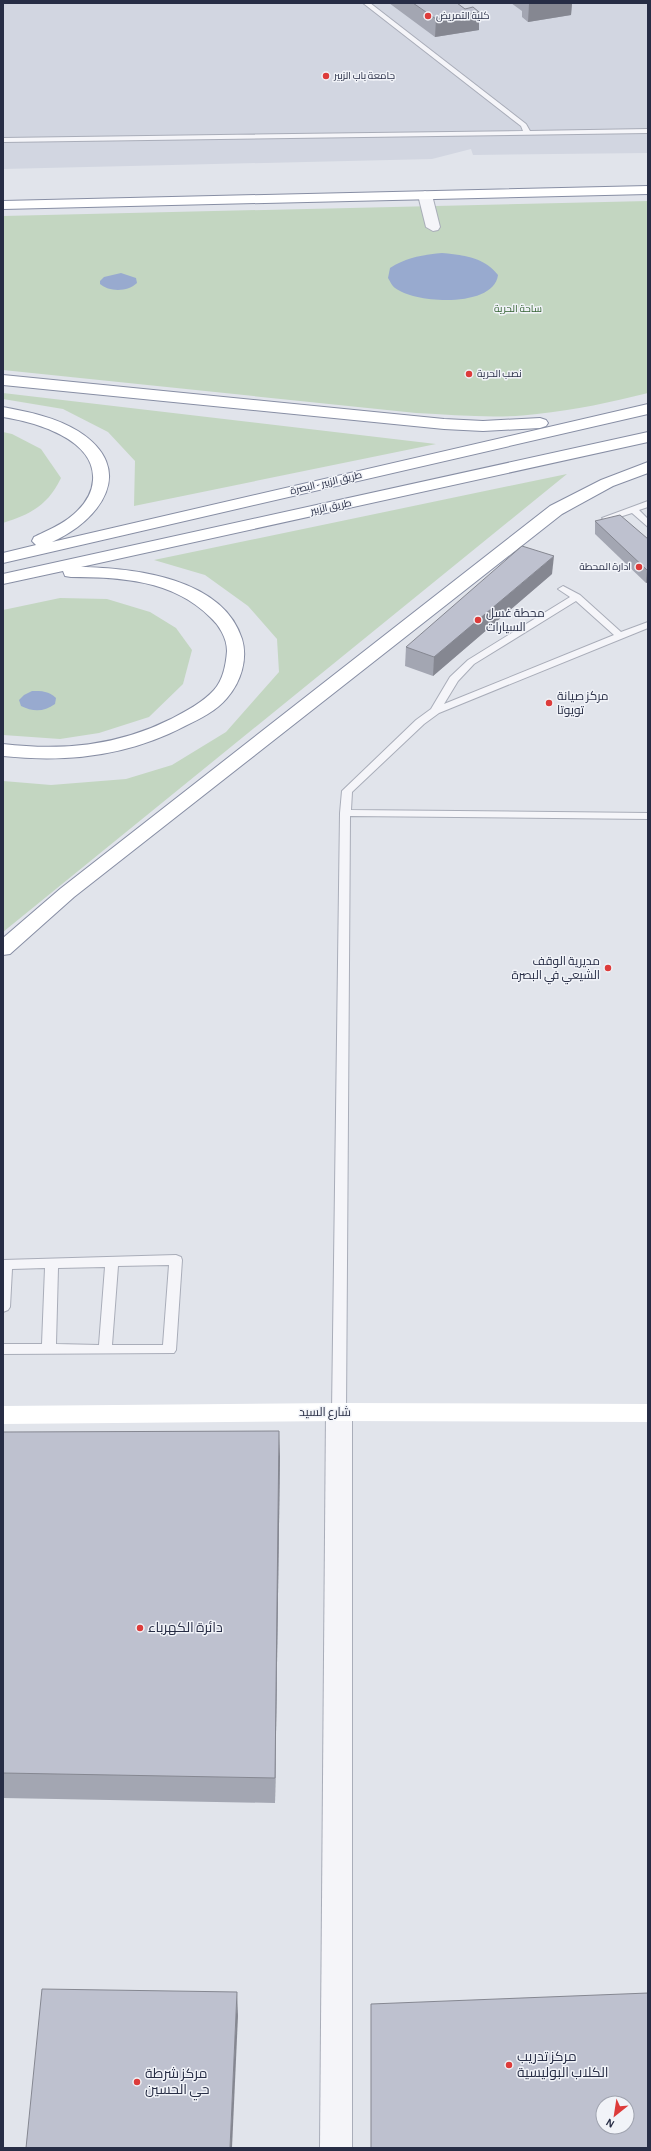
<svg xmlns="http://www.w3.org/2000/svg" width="651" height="2151" font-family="'Alegreya Sans',Cairo,sans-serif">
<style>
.built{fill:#d2d6e1}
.green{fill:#c3d6c1}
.water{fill:#98aacf}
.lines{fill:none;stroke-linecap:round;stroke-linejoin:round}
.lane-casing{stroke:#a9adb9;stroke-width:2}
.street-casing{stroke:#a9adb9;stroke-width:2}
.highway-casing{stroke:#878ea4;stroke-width:2}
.lane{fill:#f5f5f9;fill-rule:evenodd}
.street{fill:#f5f5f9;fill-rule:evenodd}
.secondary{fill:#fff;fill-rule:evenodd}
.highway{fill:#fff;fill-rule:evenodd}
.wall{fill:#a3a6b2}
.shaded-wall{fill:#858791}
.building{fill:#bec1cf;stroke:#858791;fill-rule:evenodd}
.poi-dot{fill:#dd3b3a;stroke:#f1f3f8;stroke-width:1.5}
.labels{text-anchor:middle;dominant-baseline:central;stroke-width:3;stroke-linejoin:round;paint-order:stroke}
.far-poi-label{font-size:10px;fill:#272d45;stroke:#f1f3f8;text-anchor:start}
.far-park-label{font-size:10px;fill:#346233;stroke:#f1f3f8}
.far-street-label{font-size:10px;fill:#272d45;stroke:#f1f3f8}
.poi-label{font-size:12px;fill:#272d45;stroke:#f1f3f8;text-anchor:start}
.street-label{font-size:12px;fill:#272d45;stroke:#f1f3f8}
.near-poi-label{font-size:14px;fill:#272d45;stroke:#f1f3f8;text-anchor:start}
</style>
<rect width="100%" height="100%" fill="#e1e4eb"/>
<polygon class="built" points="3,3 648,3 648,153 473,155 471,149 432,159 3,169"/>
<g class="green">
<path d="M648,201V393C612,402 575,410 537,414C498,419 456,415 416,413L3,370V216Z"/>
<polygon points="3,393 436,444 134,506 135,461 108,432 63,409 3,399"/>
<path d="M3,432L12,434L41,449L61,478C48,505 31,514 3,523Z"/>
<polygon points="567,474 3,932 3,781 51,785 126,779 172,765 226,732 279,672 277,639 248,606 205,575 154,560"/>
<polygon points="60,598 107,599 150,612 176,628 192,650 183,684 149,717 99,733 60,739 3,735 3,610"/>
</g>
<g class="water">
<path d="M442,253C463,255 484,257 498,275C494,308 416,304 395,288C392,286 390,281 388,278L390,268C407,257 423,255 442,253Z"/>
<path d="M121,273L136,278L137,283C128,292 109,292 100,284V281L104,277Z"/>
<path d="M32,691C42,691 49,691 56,698L55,704C44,712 33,712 21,706L19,700L24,695Z"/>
</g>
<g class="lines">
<defs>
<g id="lane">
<polygon points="363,3 370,3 526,124 530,131 648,129 648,133 3,142 3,138 523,131 521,126"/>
<polygon points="648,501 648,507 639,510 648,519 648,527 632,513 607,521 602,518"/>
<path d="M563,586L580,595L621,632L648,622V628L439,713L424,724L352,792L351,810L648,813V819L350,816L346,1412L344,1416L339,1417L334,1416L332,1412L340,813L342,791L416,720L431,709L450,677L468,660L570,597L558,589ZM576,601L614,635L444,704L458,681L474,664Z"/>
<path d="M176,1255L181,1257L182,1260L176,1350L174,1353L3,1354V1344H42L45,1268L12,1269L10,1307L8,1310L3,1312V1260ZM169,1265L163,1345H112L118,1266ZM105,1267L99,1345L56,1344L58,1268Z"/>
</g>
<g id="street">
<polygon points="425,191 432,195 440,227 438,230 433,231 426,227 418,195"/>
<polygon points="339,1403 348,1405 352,1412 352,2148 320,2148 326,1412 330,1405"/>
</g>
<g id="highway">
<polygon points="648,186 648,194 3,209 3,201"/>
<polygon points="3,375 444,419 483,421 540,418 546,420 548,423 546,426 540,428 483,431 444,429 3,385"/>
<path d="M648,404V414L3,563V553L36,545L32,541L34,537C48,530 62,525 74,514C84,505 92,495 93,480C96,439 35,422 3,417V407C29,412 55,417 78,431C138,469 101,520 52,542Z"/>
<path d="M648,432V442L81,567C134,568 223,578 242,639C248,659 241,682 227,698C216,711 200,719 185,726C128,756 66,763 3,756V744C62,751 117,746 171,719C186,711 202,703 214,690C223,680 226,665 227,651C227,638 219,625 210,617C173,580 120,577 71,577L65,576L63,571L3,584V574Z"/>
<polygon points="648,462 648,473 613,486 562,514 74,897 10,954 3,955 3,938 60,889 550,506 601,480"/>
</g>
</defs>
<use href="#lane" class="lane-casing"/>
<use href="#street" class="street-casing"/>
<use href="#highway" class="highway-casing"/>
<use href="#lane" class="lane"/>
<use href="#street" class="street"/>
<polygon class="secondary" points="339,1403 648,1404 648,1422 339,1421 3,1424 3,1406"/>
<use href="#highway" class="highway"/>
</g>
<g class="wall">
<polygon points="389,3 462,3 458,4 465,9 479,12 479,30 435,37"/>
<polygon points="511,3 572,3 571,15 528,22 522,17 522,11"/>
<polygon points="595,521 648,539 648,582 646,583 595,534"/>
<polygon points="552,574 433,676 405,666 406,647"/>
<polygon points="3,1432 280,1456 275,1803 3,1798"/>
<polygon points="371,2004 648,2148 371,2148"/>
</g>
<g class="shaded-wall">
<polygon points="535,3 572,3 571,15 528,22 529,4"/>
<polygon points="479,12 479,30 435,37 436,19"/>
<polygon points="554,556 552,574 433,676 434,657"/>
<polygon points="647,570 648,570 648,582 646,583"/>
<polygon points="279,1431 280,1456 275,1803 275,1778"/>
<polygon points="237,1992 238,2016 232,2148 230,2148"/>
</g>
<g class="building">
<polygon points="413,3 457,3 465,9 473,7 479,12 436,19"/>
<polygon points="620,515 648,539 648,570 647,570 595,521"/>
<polygon points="522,546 554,556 434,657 406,647"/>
<polygon points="279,1431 275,1778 3,1773 3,1432"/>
<polygon points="42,1989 237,1992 230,2148 26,2148"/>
<path d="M648,1993V2148H371V2004ZM603,2103H627V2127H603Z"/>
</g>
<g class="poi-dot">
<circle cx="428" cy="16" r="4"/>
<circle cx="326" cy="76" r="4"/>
<circle cx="469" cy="374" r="4"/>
<circle cx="639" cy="567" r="4"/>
<circle cx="478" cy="620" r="4"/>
<circle cx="549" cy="703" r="4"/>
<circle cx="608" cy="968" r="4"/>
<circle cx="140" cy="1628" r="4"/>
<circle cx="509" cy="2065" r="4"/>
<circle cx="137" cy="2082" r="4"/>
</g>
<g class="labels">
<g class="far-poi-label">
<text x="436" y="16">كلية التمريض</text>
<text x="334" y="76">جامعة باب الزبير</text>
<text x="477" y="374">نصب الحرية</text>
<text x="631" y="567" text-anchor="end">ادارة المحطة</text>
</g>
<g class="far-park-label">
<text x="518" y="309">ساحة الحرية</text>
</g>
<g class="far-street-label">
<text transform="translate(326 483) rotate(-13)">طريق الزبير - البصرة</text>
<text transform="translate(331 507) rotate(-12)">طريق الزبير</text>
</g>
<g class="poi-label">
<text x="486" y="613">محطة غسل<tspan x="486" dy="14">السيارات</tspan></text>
<text x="557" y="696">مركز صيانة<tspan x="557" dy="14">تويوتا</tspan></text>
<text x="600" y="961" text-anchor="end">مديرية الوقف<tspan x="600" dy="14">الشيعي في البصرة</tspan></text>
</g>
<g class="street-label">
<text x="325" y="1412">شارع السيد</text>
</g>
<g class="near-poi-label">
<text x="148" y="1628">دائرة الكهرباء</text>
<text x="517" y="2057">مركز تدريب<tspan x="517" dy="16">الكلاب البوليسية</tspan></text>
<text x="145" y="2074">مركز شرطة<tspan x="145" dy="16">حي الحسين</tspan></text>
</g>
</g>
<rect width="651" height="2151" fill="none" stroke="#272d45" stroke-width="8"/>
<g transform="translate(615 2115) rotate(210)"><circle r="19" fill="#f1f3f8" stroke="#a0a4b0"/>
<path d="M0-3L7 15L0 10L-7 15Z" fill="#dd3b3a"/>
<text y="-6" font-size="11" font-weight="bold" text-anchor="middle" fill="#272d45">N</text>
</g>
</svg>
